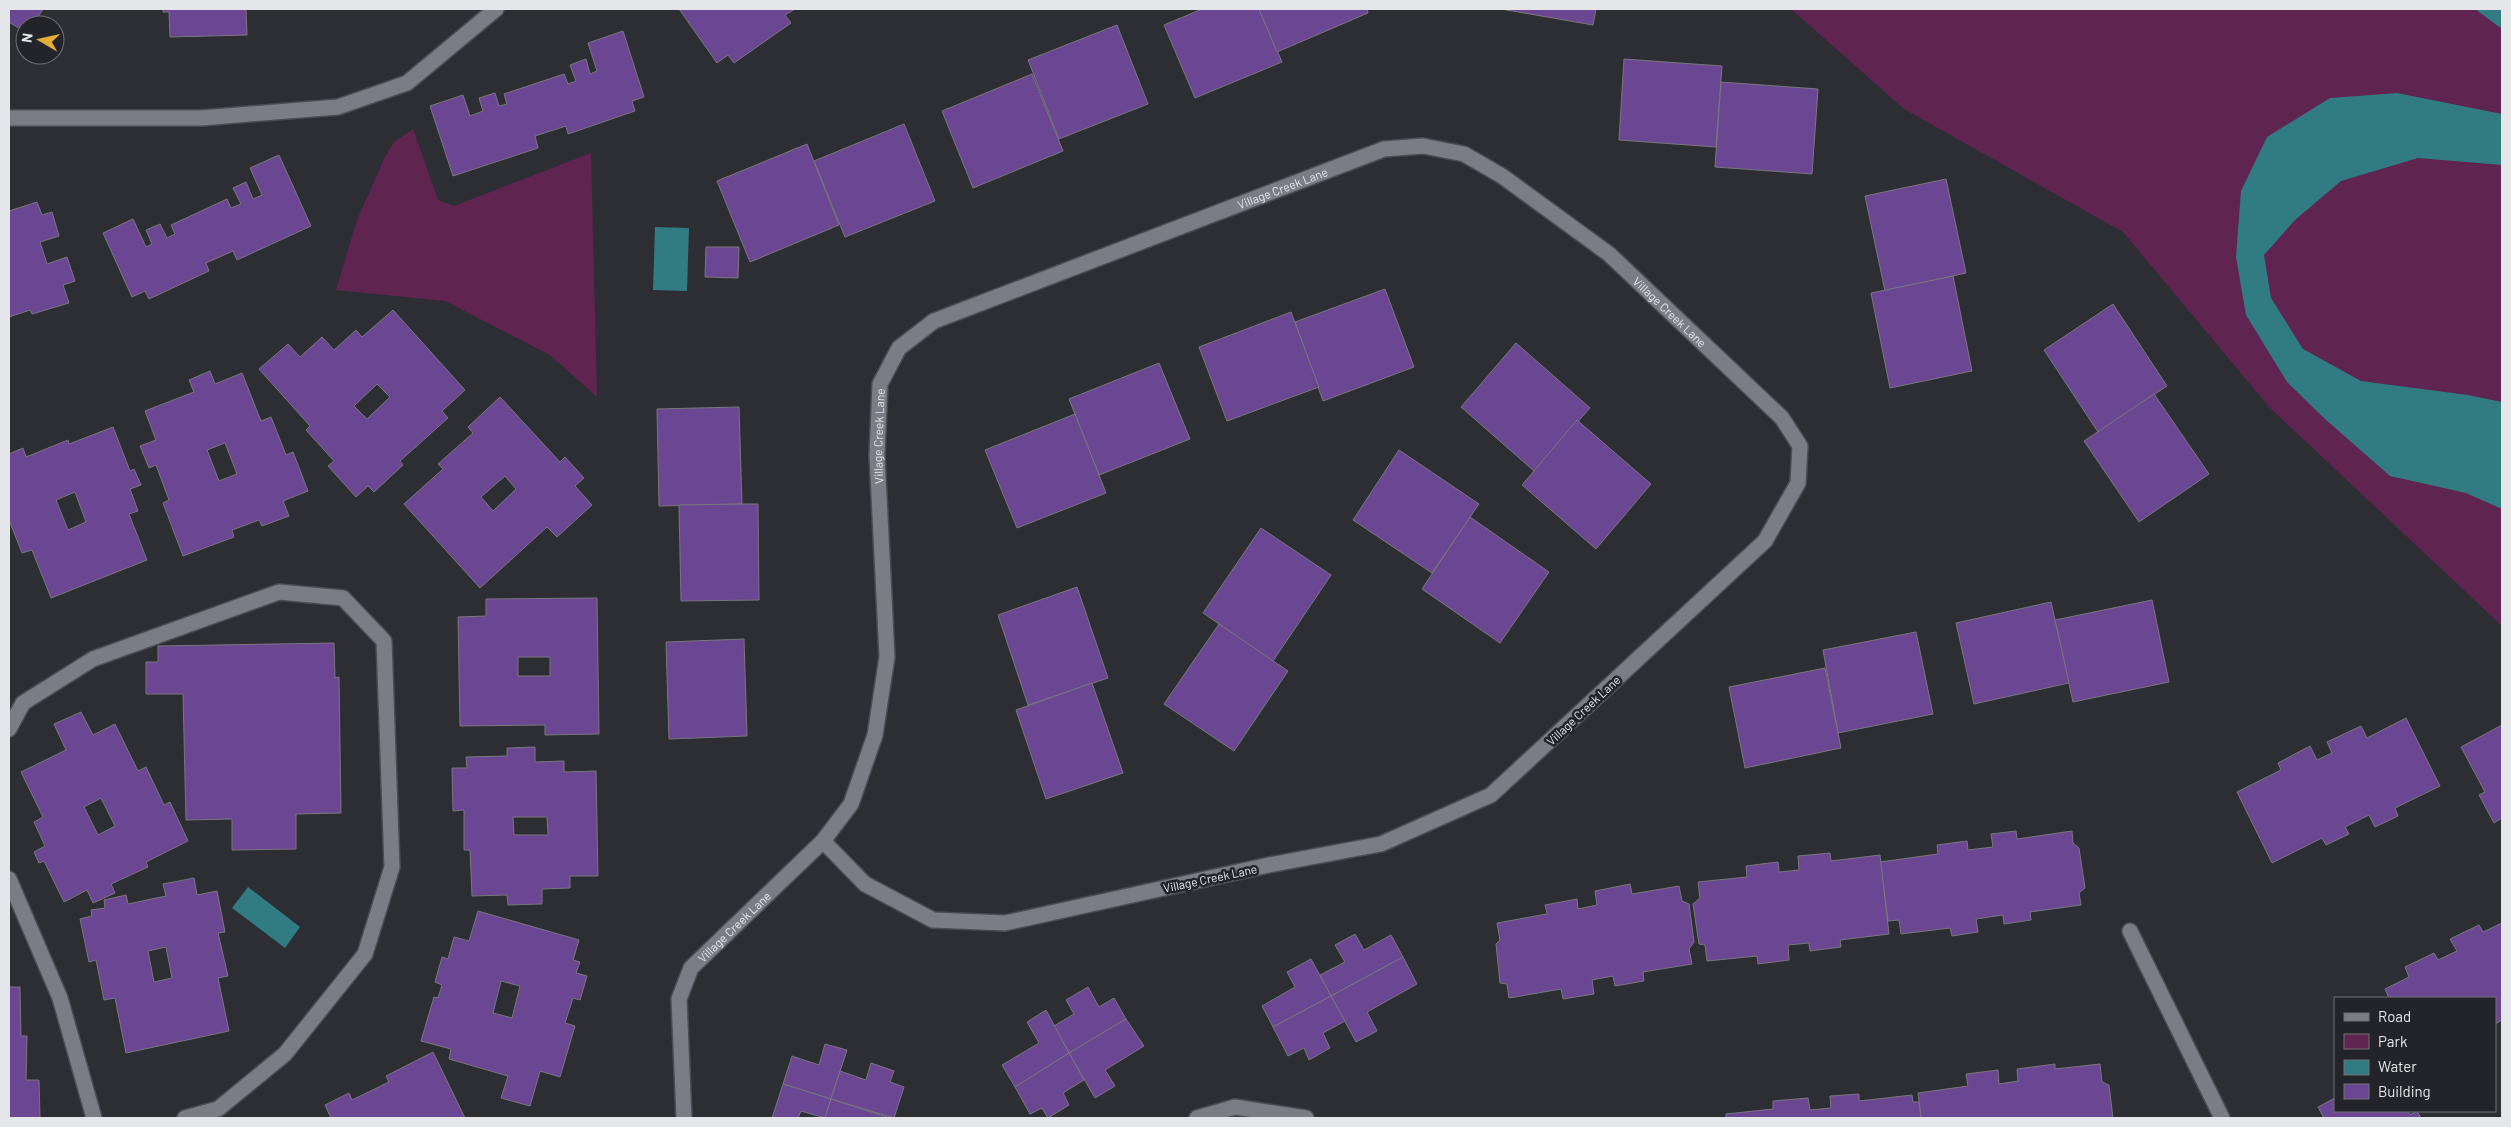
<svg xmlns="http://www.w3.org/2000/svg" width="2511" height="1127" font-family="Barlow,sans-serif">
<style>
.green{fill:#5f2450}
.water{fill:#307c82}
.building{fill:#6b4793;stroke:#7a777e;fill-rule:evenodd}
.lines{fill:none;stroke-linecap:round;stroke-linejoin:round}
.minor-casing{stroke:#4a4c52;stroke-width:18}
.minor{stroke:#7a7d85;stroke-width:15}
.labels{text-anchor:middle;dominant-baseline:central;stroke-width:5;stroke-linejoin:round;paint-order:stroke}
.street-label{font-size:12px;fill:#e4e6ea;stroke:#22242a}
</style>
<rect width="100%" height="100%" fill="#2c2e34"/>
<g class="green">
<polygon points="1791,9 2502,9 2502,626 2270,408 2123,232 1904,109"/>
<polygon points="413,129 438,200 454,206 591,153 597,397 550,355 445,301 336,290 357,220 384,159 394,142"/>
</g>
<g class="water">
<polygon points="2475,9 2502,9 2502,29"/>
<polygon points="2397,93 2502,114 2502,165 2418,158 2341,181 2295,220 2264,255 2271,298 2303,349 2361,381 2468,395 2502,402 2502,509 2466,493 2390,476 2325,419 2287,382 2246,315 2236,257 2241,191 2267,137 2330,98"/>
<polygon points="655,227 689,228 687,291 653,290"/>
<polygon points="248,887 300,927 285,948 232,908"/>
</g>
<g class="building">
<polygon points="9,9 43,9 33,25 25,25 25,32 9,22"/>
<polygon points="163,9 246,9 247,35 170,37 169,12 163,12"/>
<polygon points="679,9 795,9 785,15 791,23 734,63 728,55 717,63"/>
<polygon points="1202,9 1259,9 1282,62 1195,98 1164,25"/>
<polygon points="1259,9 1367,9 1368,13 1277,52"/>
<polygon points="1501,9 1596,9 1593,25"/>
<polygon points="1117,25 1148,104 1059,139 1028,60"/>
<polygon points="623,31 644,97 632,101 635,111 568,134 566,126 535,136 538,148 453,176 430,106 463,95 470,116 483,111 479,98 495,93 499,106 507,104 504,94 564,74 568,84 576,81 570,65 586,59 590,74 597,71 588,43"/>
<polygon points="1624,59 1722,66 1716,147 1619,140"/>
<polygon points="1032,74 1063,151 973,188 942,111"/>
<polygon points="1721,82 1818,89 1812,174 1715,167"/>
<polygon points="904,124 935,201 845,237 814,161"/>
<polygon points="807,144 839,225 750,262 717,181"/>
<polygon points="279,155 311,226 237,260 233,251 206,263 209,271 149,299 145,291 132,297 103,233 133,219 146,247 152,244 146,230 160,224 167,238 175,234 171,225 227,199 231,208 241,204 233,188 246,182 253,199 262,195 250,168"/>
<polygon points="1946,179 1966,273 1885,291 1865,196"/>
<polygon points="37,202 42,215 52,212 59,236 40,242 47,264 67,257 75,281 63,285 69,303 32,314 30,310 9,317 9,211"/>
<polygon points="706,247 739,247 738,278 705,277"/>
<polygon points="1953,276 1972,371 1890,388 1871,293"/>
<polygon points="1385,289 1414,367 1323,401 1295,322"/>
<polygon points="2113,304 2167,386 2098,432 2044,350"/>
<path d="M393,310L465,390L442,411L448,418L400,461L403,465L374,492L368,486L356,497L328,466L334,461L306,430L310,426L259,369L288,344L300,357L322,337L334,350L356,330L362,337ZM377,384L390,397L367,419L354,406Z"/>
<polygon points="1291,312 1319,387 1227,421 1199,347"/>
<polygon points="1516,343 1590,408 1534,471 1461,407"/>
<polygon points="1159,363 1190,439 1099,475 1069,399"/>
<path d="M210,371L215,384L242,373L261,421L271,417L286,455L293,452L308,491L283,501L289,516L262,526L259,520L232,530L234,537L183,556L163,503L169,500L156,465L149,468L140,446L156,440L145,411L194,392L189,380ZM225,443L237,474L219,481L207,450Z"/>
<polygon points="2154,394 2209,474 2139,522 2084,441"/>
<path d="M500,397L560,462L565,457L584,478L575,486L592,505L557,537L547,527L480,588L404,504L443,469L438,464L473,433L468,427ZM505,476L516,489L493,511L481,497Z"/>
<polygon points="739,407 742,504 659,506 657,409"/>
<polygon points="1075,414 1106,493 1017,528 985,450"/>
<polygon points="1577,420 1651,484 1596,549 1522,485"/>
<path d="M113,427L130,471L134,469L141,485L130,489L138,511L129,514L147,560L51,598L32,550L22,553L9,520V454L23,448L26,457L68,440L69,444ZM75,492L86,522L68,530L56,500Z"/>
<polygon points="1399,450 1479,504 1432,573 1353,520"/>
<polygon points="742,504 758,504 759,600 681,601 679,505"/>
<polygon points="1470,517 1549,572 1500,643 1422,589"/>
<polygon points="1261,528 1331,575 1273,661 1203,613"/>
<polygon points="1077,587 1108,678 1028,705 998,615"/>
<path d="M597,598L599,734L545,735V725L460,726L458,617L486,616V599ZM518,657H550V676H518Z"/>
<polygon points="2152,600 2169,682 2073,702 2055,620"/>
<polygon points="2051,602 2069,683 1974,704 1956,623"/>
<polygon points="1219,624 1288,671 1234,751 1164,704"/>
<polygon points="1916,632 1933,714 1838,733 1823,650"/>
<polygon points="744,639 747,736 669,739 666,642"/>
<polygon points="334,643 335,678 339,677 341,813 296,814 296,849 232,850 232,819 186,820 183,694 146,694 146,662 158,662 158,646"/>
<polygon points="1825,668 1841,748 1745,768 1729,687"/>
<polygon points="1092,683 1123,773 1046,799 1016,710"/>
<path d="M81,712L93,735L115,724L138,771L146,767L164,805L170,802L188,841L146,862L148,867L111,884L115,893L93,903L87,890L64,902L44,861L39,863L34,852L45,846L34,822L43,817L21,772L66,750L54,724ZM101,798L115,826L98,835L84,807Z"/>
<polygon points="2406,718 2440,786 2395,808 2398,816 2375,827 2369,815 2345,827 2349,834 2326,845 2322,838 2272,863 2237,792 2281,770 2278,763 2310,746 2317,760 2332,753 2327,742 2361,726 2367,738"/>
<polygon points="2502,725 2502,818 2494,823 2479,795 2485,792 2461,747"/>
<path d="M535,747V762L564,761V772L596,771L598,876H570V888L542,889V904L508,905L507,895L472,896L470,850H464V810L453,811L452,768H467L466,757L507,756V748ZM513,817H547L548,835H514Z"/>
<polygon points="2016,831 2017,839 2072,831 2073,843 2079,848 2085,888 2079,893 2081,905 2030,912 2031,920 2004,924 2003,915 1976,919 1978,932 1952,936 1950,928 1901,934 1899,920 1888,921 1880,862 1938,854 1937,845 1967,841 1968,850 1993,847 1991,834"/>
<polygon points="1830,853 1831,861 1880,855 1889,934 1840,940 1841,947 1810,951 1809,943 1788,945 1789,960 1758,964 1757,956 1707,961 1705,945 1699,944 1693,904 1700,898 1698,882 1747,877 1746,866 1778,862 1779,872 1799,870 1798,856"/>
<path d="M194,878L197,895L217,891L225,932L218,933L228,976L218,978L229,1031L126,1053L115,998L104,1000L96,960L89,962L80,919L92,916L91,910L105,908L104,900L126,895L128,904L166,896L163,884ZM166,947L172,978L154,982L148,951Z"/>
<polygon points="1630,884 1632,894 1679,886 1682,901 1689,904 1694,942 1689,949 1692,964 1643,972 1644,981 1615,986 1613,976 1592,980 1594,994 1563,999 1561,989 1509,998 1507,984 1500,983 1496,944 1500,940 1497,923 1547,914 1545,905 1577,899 1578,909 1597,905 1595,891"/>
<path d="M478,911L579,940L573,960L580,962L576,973L587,976L580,1000L573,998L565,1023L575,1026L560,1077L540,1071L530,1106L501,1098L508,1076L449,1059L451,1049L421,1041L434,997L438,998L442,985L435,982L442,957L448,959L454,937L469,941ZM501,981L520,986L512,1018L493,1013Z"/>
<polygon points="2502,923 2502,1020 2495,1024 2495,998 2389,998 2385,989 2409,977 2405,967 2434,953 2438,960 2457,951 2450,939 2479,925 2483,932"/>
<polygon points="1355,934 1364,950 1391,935 1403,957 1331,996 1320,975 1345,962 1335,945"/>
<polygon points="1403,957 1417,984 1367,1012 1377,1031 1356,1042 1331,996"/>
<polygon points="1311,959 1331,996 1273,1027 1262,1006 1295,987 1287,972"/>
<polygon points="9,987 20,987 21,1036 27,1036 26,1080 39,1080 40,1118 9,1118"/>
<polygon points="1088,987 1099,1007 1114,998 1126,1019 1069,1053 1054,1026 1074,1014 1066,1000"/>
<polygon points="1331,996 1345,1021 1323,1033 1330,1048 1309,1060 1304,1048 1288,1056 1273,1027"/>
<polygon points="1046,1010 1069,1053 1015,1087 1002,1065 1039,1043 1027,1022"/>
<polygon points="1126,1019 1144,1046 1105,1070 1115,1086 1095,1098 1069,1053"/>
<polygon points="825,1044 847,1050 831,1099 783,1084 792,1056 819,1065"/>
<polygon points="433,1052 465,1118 331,1118 325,1105 349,1093 352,1100 389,1082 386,1076"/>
<polygon points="1069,1053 1084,1080 1063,1093 1069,1105 1048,1118 1042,1108 1030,1114 1015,1087"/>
<polygon points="871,1063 894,1071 890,1082 904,1087 894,1118 831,1099 840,1071 866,1080"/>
<polygon points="2055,1064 2055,1069 2100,1064 2102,1082 2109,1085 2113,1118 1921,1118 1918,1093 1968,1086 1966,1074 1998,1070 1999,1084 2018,1081 2017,1069"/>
<polygon points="783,1084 831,1099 825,1118 801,1111 798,1118 772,1118"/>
<polygon points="1859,1094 1859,1101 1912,1095 1913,1102 1919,1102 1921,1118 1726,1118 1726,1114 1773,1109 1773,1101 1808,1098 1810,1110 1831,1108 1830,1096"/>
<polygon points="2335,1098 2335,1111 2408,1111 2410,1115 2417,1111 2421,1118 2324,1118 2318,1107"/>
<polygon points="831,1099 890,1118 825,1118"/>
</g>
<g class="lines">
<defs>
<g id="minor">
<polyline points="9,118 201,118 338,107 407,83 496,9"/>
<polyline points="9,729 23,703 93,659 279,592 343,598 384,641 392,867 365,954 285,1054 218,1109 185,1118"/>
<polyline points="9,879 60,998 94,1118"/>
<polyline points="2130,931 2222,1118"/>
<path id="s1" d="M684,1118L679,999L691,968L823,841L851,804L875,735L887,657L877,455L880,384L899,348L934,321L1384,149L1423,146L1464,154L1502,176L1609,254L1782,418L1800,446L1798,483L1765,541L1491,795L1381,844L1269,865L1005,923L933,920L865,884L823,841"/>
<polyline points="1197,1118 1235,1107 1306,1118"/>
</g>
</defs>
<use href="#minor" class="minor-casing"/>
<use href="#minor" class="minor"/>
</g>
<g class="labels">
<g class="street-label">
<text stroke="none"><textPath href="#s1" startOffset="1265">Village Creek Lane</textPath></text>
<text stroke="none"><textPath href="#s1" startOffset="1715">Village Creek Lane</textPath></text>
<text stroke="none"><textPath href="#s1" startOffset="755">Village Creek Lane</textPath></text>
<text transform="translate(1583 710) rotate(-43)">Village Creek Lane</text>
<text transform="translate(1210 878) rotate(-12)">Village Creek Lane</text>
<text stroke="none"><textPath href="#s1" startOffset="212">Village Creek Lane</textPath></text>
</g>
</g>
<rect width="2511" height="1127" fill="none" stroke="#e4e6ea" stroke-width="20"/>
<rect x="2334" y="997" width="162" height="115" fill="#22242a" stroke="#707277"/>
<rect x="2344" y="1013" width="25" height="8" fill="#7a7d85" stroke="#707277"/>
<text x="2378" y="1022" font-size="15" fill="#e4e6ea">Road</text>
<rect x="2344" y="1034" width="25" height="15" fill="#5f2450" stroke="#707277"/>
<text x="2378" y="1047" font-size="15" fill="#e4e6ea">Park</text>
<rect x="2344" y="1060" width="25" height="15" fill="#307c82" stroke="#707277"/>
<text x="2378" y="1072" font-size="15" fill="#e4e6ea">Water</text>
<rect x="2344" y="1084" width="25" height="15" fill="#6b4793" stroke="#707277"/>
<text x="2378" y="1097" font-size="15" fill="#e4e6ea">Building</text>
<g transform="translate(40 40) rotate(279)"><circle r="24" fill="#22242a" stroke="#707277"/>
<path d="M0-4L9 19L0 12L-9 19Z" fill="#e7ac36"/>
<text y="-8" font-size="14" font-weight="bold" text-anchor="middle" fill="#e4e6ea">N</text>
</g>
</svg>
